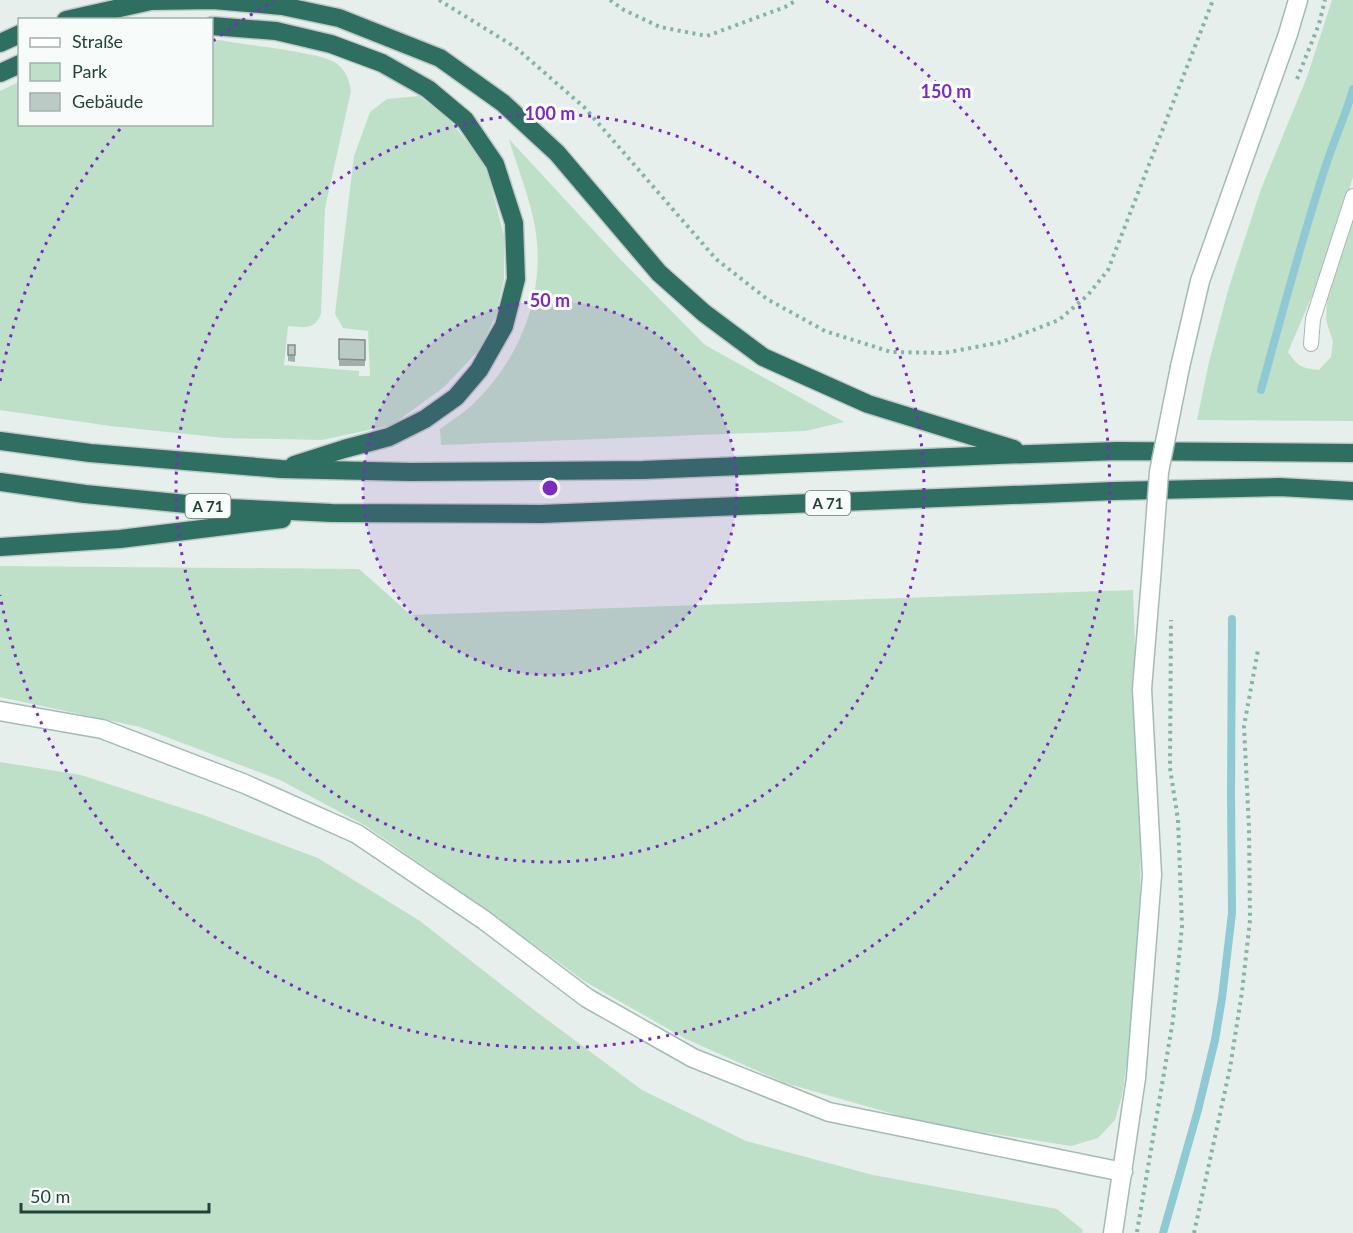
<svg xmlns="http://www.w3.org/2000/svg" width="1353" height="1233" font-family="Lato,sans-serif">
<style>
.green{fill:#bfe0c8}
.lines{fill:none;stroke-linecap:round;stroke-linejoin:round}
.stream{stroke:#8ec9d4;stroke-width:8}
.lane-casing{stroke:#a8b8b2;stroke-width:16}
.secondary-casing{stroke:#a4bbb3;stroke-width:21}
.highway-casing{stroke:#c2cac8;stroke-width:21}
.path{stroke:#86b3a5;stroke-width:4;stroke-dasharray:3 4.5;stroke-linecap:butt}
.lane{stroke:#fff;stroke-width:14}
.secondary{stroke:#fff;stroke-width:18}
.highway{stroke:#2f6f62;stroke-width:18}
.secondary-bridge-casing{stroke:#a4bbb3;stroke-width:21;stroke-linecap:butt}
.secondary-bridge{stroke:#fff;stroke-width:18}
.wall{fill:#a1aea9}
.building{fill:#bbcac4;stroke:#838d89;stroke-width:1.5}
.ring{fill:none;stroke:#7b2cbf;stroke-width:3;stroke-dasharray:3 6}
.labels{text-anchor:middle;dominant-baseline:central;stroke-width:6;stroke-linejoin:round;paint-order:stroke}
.shield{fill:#f7fbf9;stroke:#637a73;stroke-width:1.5}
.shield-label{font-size:15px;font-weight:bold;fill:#24423a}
.centre{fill:#7b2cbf;stroke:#f7fbf9;stroke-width:3}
.ring-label{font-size:18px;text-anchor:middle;font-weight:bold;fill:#7b2cbf;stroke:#f7fbf9;stroke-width:6;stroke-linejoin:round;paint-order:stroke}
</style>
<rect width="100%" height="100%" fill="#e6efeb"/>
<g class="green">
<path d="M1332,0H1353V177L1326,263L1288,352C1298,366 1300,368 1319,370L1331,357L1333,342L1326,320L1327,300L1353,217V421L1197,420L1209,362L1229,287L1261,189L1307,77Z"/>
<path d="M219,40C239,44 324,53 336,63C346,71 349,79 351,91L325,208L321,314C314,331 304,327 288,326L284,365L359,371V376H370L368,331L343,328L335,314L354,156L370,112L387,99L419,96L447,117L486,166L504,236V279L496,315L480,349L444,387L392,425L322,440L225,438L110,426L0,410V91L19,82L20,124H212V41Z"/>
<path d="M509,139L620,259L705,345L844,422L805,431L441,445L440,429C452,420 466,412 476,401C522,356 546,291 535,227C530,198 517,167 509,139Z"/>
<polygon points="0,566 359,569 411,615 1133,590 1141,821 1139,979 1122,1096 1115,1120 1098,1138 1071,1146 925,1123 785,1083 686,1039 584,981 487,910 366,826 280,780 140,727 0,697"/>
<polygon points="0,762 81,775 206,816 318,858 420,921 538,1013 642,1090 746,1141 873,1175 1057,1209 1083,1230 1082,1233 0,1233"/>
</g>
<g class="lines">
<g class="stream">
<path d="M1261,390C1282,314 1302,237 1327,162C1335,138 1346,114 1353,89"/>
<polyline points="1163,1233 1198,1110 1215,1040 1222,998 1232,913 1231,794 1232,619"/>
</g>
<defs>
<polyline id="lane" points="1311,344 1313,319 1353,196"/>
<g id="secondary">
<polyline points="1180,367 1200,281 1288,34 1298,0"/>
<polyline points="0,711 102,729 245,784 357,834 484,920 587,998 693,1058 829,1112 1123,1172"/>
<polyline points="1113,1233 1136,1078 1152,875 1142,689 1151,579"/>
</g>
<g id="highway">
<polyline points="66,20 151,1 213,0 282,6 339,18 440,58 503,103 557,153 659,273 704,313 763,357 868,404 1014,449"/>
<polyline points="212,26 276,31 331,44 382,63 428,89 465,120 495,164 514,223 516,279 504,326 479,370 456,397 425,419 389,437 344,449 294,465"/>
<polyline points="0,43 20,34"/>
<polyline points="0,73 20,64"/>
<polyline points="0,441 90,453 281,469 411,472 643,470 998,455 1117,451 1353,453"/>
<polyline points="0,482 85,494 227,508 332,513 541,514 1114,491 1279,487 1353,491"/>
<polyline points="0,547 120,539 282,519"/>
</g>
</defs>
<use href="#lane" class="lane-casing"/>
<use href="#secondary" class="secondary-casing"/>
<use href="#highway" class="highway-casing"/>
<g class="path">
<polyline points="439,0 515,47 585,108 716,259 767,299 825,331 891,352 944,353 1002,342 1059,320 1088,295 1108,270 1213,0"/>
<polyline points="610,0 624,10 660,27 707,36 785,7 797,0"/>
<polyline points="1297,79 1319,24 1325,0"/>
<polyline points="1137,1232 1173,1020 1182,926 1178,820 1170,768 1171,620"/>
<polyline points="1194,1233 1230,1068 1242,992 1250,920 1249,828 1244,726 1258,650"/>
</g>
<use href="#lane" class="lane"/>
<use href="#secondary" class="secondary"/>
<use href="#highway" class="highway"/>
<defs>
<polyline id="secondary-bridge" points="1151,579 1159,472 1180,367"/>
</defs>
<use href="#secondary-bridge" class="secondary-bridge-casing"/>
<use href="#secondary-bridge" class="secondary-bridge"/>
</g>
<g class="wall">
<polygon points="339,339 365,340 365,366 339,366"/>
<polygon points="288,345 295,345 295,362 288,361"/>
</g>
<g class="building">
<polygon points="339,339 365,340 365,360 339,359"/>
<rect x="288" y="345" width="7" height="10"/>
</g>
<circle cx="550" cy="488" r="187" fill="#7b2cbf" fill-opacity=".12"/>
<g class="ring">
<circle cx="550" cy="488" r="187"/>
<circle cx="550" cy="488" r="374"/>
<path d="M0 381A560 560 0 0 1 121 128M213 41A560 560 0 0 1 274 1M826 1A560 560 0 1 1 0 595"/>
</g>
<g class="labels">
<g class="shield">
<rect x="805.5" y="491" width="45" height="24" rx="4.5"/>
<rect x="185.5" y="494" width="45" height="24" rx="4.5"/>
</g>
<g class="shield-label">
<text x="828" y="503">A 71</text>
<text x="208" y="506">A 71</text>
</g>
</g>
<circle cx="550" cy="488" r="9" class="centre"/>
<g class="ring-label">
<text x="946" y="98">150 m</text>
<text x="550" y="120">100 m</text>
<text x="550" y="307">50 m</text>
</g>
<rect x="18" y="18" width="195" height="108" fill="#f7fbf9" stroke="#a3b1ad" stroke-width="1.5"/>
<rect x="30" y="38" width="30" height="9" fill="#ffffff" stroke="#a3b1ad" stroke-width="1.5"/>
<text x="72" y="48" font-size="18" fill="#24423a">Straße</text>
<rect x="30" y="63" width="30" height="18" fill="#bfe0c8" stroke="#a3b1ad" stroke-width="1.5"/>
<text x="72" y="78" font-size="18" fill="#24423a">Park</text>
<rect x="30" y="93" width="30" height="18" fill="#bbcac4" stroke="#a3b1ad" stroke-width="1.5"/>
<text x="72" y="108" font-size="18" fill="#24423a">Gebäude</text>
<path d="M21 1203v9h188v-9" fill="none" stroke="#24423a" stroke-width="3"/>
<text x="30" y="1203" font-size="18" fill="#24423a" stroke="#f7fbf9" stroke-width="4.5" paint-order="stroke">50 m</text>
</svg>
